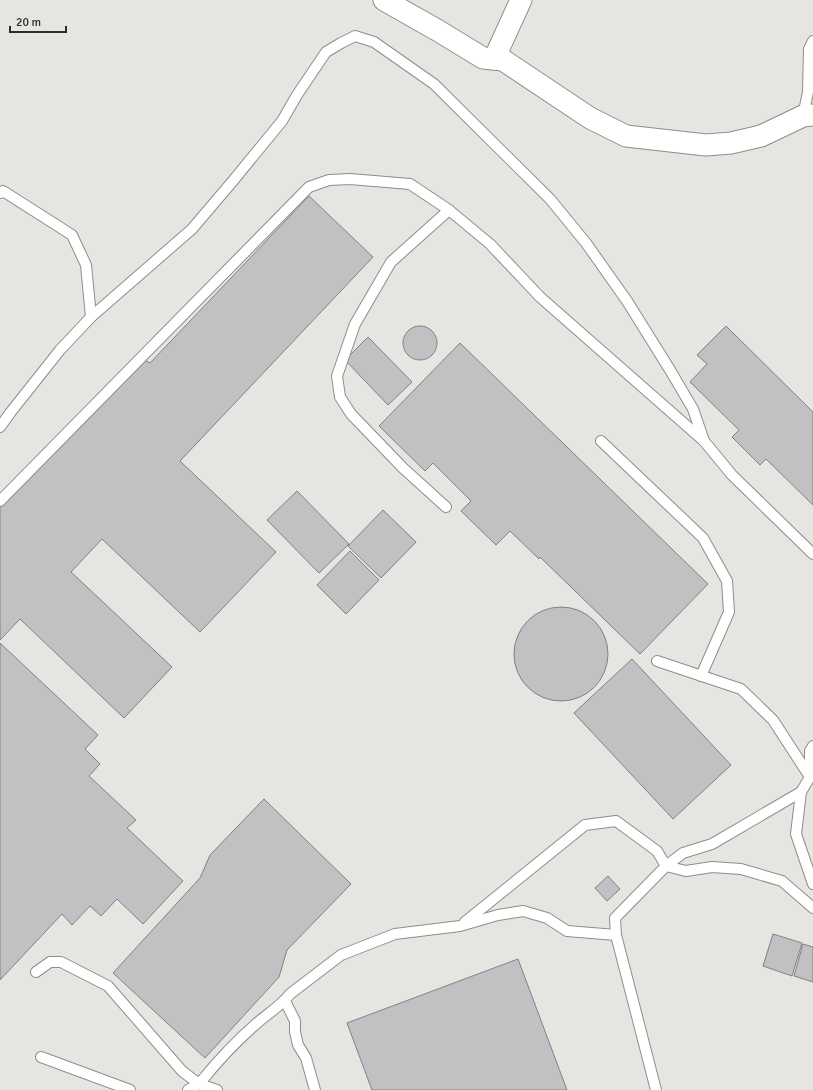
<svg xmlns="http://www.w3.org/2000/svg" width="813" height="1090" font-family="Signika,sans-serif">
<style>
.building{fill:#c3c0c3;stroke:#838083}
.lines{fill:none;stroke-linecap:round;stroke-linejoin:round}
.lane-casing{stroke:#8f8d8a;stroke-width:12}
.street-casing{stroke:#8f8d8a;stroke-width:23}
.lane{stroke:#fff;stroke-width:10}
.street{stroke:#fff;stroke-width:21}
</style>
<rect width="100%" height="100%" fill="#e7e5e1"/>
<g class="building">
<polygon points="309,196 373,257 180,461 276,552 200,632 102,539 71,572 172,667 124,718 20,619 0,640 0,506 143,359 150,363"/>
<circle cx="420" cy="343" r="17"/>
<polygon points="726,326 813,412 813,505 766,459 760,465 732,437 739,430 690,382 707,364 697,355"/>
<polygon points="368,337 412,382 388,405 345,360"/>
<polygon points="460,343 708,584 640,654 540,557 539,559 510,531 496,545 461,511 471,501 433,463 425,471 379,426"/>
<polygon points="297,491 349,544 319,573 267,520"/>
<polygon points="383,510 416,542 381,578 348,546"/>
<polygon points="350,551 379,580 346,614 317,585"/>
<circle cx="561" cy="654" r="47"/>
<polygon points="0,643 98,735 85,749 100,764 89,776 136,820 127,828 183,881 143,924 117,899 101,916 90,906 72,925 62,914 0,980"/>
<polygon points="632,659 731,765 673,819 574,713"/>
<polygon points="264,799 351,884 287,950 279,977 205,1058 113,973 200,878 210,855"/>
<polygon points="608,876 620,889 607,901 595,888"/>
<polygon points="773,934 802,943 792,976 763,966"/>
<polygon points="803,944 813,947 813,982 794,976"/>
<polygon points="518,959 567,1090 372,1090 347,1023"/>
</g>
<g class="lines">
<defs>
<g id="lane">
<polyline points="803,116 808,92 809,49 813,41"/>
<polyline points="0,193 3,191 72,235 86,265 91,317"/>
<polyline points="0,427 10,413 60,350 91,317 192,229 232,182 282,121 297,95 326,52 341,43 355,36 374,42 434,84 550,199 586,243 627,301 670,370 693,409 704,441"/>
<polyline points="601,441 703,538 727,581 729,612 701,676"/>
<polyline points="0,501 309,187 329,180 350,179 410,184 449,210 490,244 540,297 704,441 732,475 813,554"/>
<polyline points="446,507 403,468 351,414 340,397 337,376 355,324 391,262 449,210"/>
<polyline points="657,661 741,689 773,720 810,777"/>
<polyline points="813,746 810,751 810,777 801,792 796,834 813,884"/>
<polyline points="801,792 712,844 683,853 666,866 686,871 712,867 741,869 782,881 813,908"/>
<polyline points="465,922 585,825 616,821 657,851 666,866 615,918 616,935"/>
<path d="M36,972L50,962H61L108,986L182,1071L199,1084C216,1063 235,1042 256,1024C267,1014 281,1006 290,994L341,955L395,934L460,926L498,915L523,911L547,918L567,931L616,935L656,1090"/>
<polyline points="285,1001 295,1021 295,1032 298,1045 306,1058 315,1090"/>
<polyline points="41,1057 130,1090"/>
<polyline points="188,1090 199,1084 217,1090"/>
</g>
<g id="street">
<polyline points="384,0 437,30 483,58 503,60 590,118 626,136 706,145 731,143 761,136 803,116 813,115"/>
<polyline points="494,59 521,0"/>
</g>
</defs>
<use href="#lane" class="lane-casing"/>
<use href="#street" class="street-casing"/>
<use href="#lane" class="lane"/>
<use href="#street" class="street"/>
</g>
<path d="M10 26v6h56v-6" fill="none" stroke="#2b2b29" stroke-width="2"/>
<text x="16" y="26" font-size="12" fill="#2b2b29" stroke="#e7e5e1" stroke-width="3" paint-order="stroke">20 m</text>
</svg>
